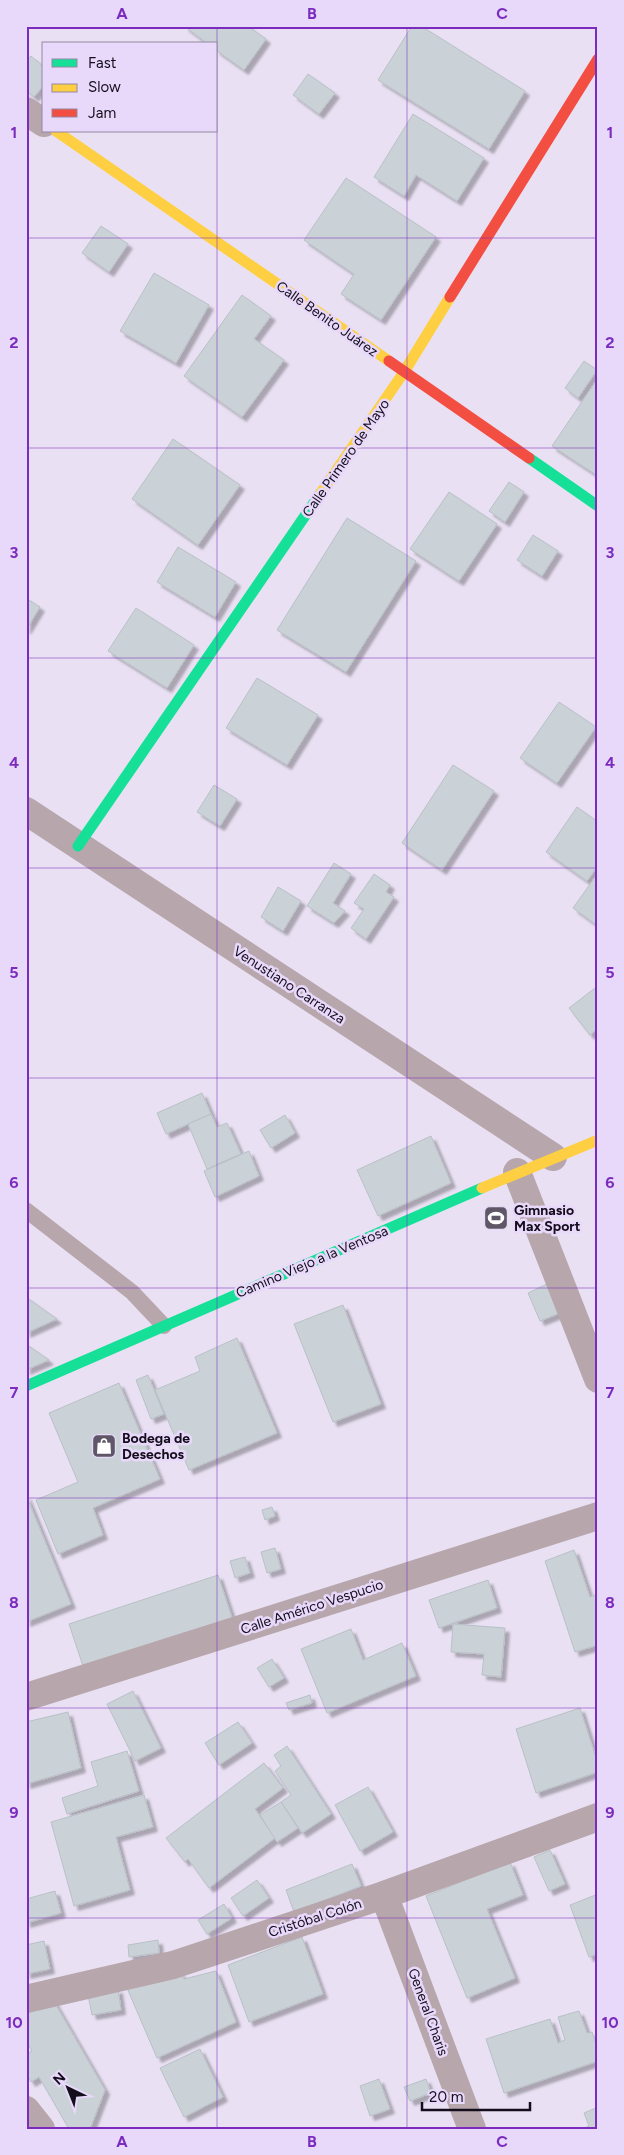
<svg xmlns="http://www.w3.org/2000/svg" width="624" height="2155" font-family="Figtree,sans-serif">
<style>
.building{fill:#cad2d8;stroke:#b8c0c6;filter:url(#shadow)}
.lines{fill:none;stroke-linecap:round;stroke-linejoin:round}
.lane{stroke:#b7a6ac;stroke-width:16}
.street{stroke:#b7a6ac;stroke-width:28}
.fast{stroke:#16e098;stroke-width:11}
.slow{stroke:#ffcf43;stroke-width:11}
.jam{stroke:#f24e42;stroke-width:11}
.grid{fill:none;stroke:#7b2cbf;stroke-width:1;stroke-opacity:0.55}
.labels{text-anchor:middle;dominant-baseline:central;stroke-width:5;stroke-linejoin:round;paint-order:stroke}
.street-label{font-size:14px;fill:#140d1c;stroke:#e8d9fb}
.poi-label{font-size:14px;font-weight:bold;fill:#140d1c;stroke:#e8d9fb;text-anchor:start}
.neatline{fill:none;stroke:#7b2cbf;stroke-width:2}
.grid-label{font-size:16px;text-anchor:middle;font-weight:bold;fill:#7b2cbf}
</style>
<defs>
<filter id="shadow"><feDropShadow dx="4.5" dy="4.5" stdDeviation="1" flood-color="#0004"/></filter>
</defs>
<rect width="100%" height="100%" fill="#e9e1f3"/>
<g class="building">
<polygon points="184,26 248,26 266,39 244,70 216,50 216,44 208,44"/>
<polygon points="412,26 421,26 525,91 489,149 378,80"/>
<polygon points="31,56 44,67 44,85 34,97 26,90 26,61"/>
<polygon points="308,74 335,93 319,114 293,95"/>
<polygon points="413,114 484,158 457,201 416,175 404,196 374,177"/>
<polygon points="346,178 436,237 381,320 341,294 354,274 304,240"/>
<polygon points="101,226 128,244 109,272 82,253"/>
<polygon points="154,273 209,305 176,363 120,331"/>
<polygon points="242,295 271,316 254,339 284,360 242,417 184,376"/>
<polygon points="584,361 597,370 578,398 565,388"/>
<polygon points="598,378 598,476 552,446"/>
<polygon points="173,439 240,485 198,545 132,499"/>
<polygon points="509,482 524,492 505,522 489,511"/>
<polygon points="449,492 497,524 459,581 410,549"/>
<polygon points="347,518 416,561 346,672 277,630"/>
<polygon points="533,535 558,551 542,576 517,560"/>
<polygon points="178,547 236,582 215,617 157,582"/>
<polygon points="26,598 40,607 26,630"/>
<polygon points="136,608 194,645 167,688 108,651"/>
<polygon points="257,678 318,715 287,765 226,728"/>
<polygon points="559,702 596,727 557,783 520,758"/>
<polygon points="453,765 494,791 442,870 402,843"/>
<polygon points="214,785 237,799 220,826 197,812"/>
<polygon points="577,807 598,822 598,866 587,881 546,852"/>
<polygon points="334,863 351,874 333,903 345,911 334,923 307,906"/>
<polygon points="598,873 598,926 573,908"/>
<polygon points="374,874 390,885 386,892 394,897 366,939 351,928 364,909 354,903"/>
<polygon points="278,887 301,901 283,931 261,917"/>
<polygon points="595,988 598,991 598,1028 590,1035 569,1008"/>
<polygon points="202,1093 211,1114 166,1134 157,1113"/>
<polygon points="211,1114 217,1127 227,1123 241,1154 207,1169 188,1124"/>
<polygon points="285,1115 295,1133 271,1148 260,1130"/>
<polygon points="431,1136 451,1183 378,1216 357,1170"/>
<polygon points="249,1151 259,1176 215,1197 204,1171"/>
<polygon points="547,1284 560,1313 540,1321 528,1293"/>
<polygon points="26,1297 57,1319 26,1333"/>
<polygon points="343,1305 381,1404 333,1422 294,1324"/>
<polygon points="237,1338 277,1433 189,1470 155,1390 200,1371 195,1357"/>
<polygon points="26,1344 49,1360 26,1370"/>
<polygon points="148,1375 164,1414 151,1419 136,1380"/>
<polygon points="119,1383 160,1479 93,1508 103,1535 58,1554 36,1500 78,1482 49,1413"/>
<polygon points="26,1495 71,1604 26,1622"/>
<polygon points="272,1507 275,1516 265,1520 262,1510"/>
<polygon points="275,1548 281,1569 267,1573 261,1552"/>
<polygon points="574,1550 590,1597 598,1594 598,1645 575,1652 545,1561"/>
<polygon points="245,1557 250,1573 235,1578 230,1561"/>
<polygon points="218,1575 234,1624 85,1672 69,1624"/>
<polygon points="488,1580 497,1608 439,1628 429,1600"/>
<polygon points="453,1624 505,1628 501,1677 482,1675 484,1654 451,1652"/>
<polygon points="351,1629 363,1660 402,1643 416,1676 327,1713 301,1649"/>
<polygon points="272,1659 284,1678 269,1687 257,1668"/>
<polygon points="133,1691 161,1748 135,1761 107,1704"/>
<polygon points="310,1695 312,1703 289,1710 286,1703"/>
<polygon points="580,1708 598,1764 598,1772 536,1793 516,1729"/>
<polygon points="68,1712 81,1768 26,1784 26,1722"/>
<polygon points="238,1722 252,1743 219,1765 205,1743"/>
<polygon points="287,1746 331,1814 302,1833 281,1802 291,1795 275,1771 281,1766 274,1755"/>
<polygon points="127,1751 139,1791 67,1814 62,1798 98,1786 91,1762"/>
<polygon points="264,1763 283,1788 255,1809 275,1838 209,1888 188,1859 185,1862 166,1838"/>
<polygon points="368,1787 393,1832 360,1851 335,1805"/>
<polygon points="144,1795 153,1827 116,1837 130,1890 74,1906 51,1822"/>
<polygon points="281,1802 298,1828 277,1842 260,1815"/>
<polygon points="550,1850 565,1884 549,1891 534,1857"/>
<polygon points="510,1862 523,1895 487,1909 515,1978 467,1998 426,1896"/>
<polygon points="352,1864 361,1886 294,1912 286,1890"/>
<polygon points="257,1880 269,1898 243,1916 231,1898"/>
<polygon points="55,1891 61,1913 26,1923 26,1899"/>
<polygon points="598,1894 598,1954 589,1957 570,1905"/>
<polygon points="224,1904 232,1918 207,1934 198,1920"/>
<polygon points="302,1937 323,1994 249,2022 228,1965"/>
<polygon points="158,1940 159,1953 129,1957 128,1945"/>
<polygon points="44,1941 50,1969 26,1974 26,1945"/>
<polygon points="216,1971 236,2022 157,2058 124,1981 180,1972 184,1979"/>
<polygon points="118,1989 121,2010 92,2015 88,1995"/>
<polygon points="52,1998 105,2090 90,2129 69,2129 39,2077 31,2082 26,2074 26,2054 32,2051 26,2040 26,2014"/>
<polygon points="579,2011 587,2033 592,2032 598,2050 598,2061 504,2093 486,2039 550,2019 558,2043 565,2040 558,2017"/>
<polygon points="200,2049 223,2097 184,2117 160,2068"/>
<polygon points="379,2079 390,2109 370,2116 360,2086"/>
<polygon points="426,2079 431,2093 410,2101 404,2087"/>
<polygon points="598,2107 598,2129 583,2129 589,2126 584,2113"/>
</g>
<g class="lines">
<polyline class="lane" points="26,1210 132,1292 164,1326"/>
<g class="street">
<polyline points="26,111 44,123"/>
<polyline points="26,811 553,1157"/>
<polyline points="517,1172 598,1379"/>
<polyline points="26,1697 598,1516"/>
<polyline points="384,1895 472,2129"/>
<polyline points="26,1999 173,1965 384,1895 598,1817"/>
<polyline points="26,2110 41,2129"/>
</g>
<g class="fast">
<polyline points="529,458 598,506"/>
<polyline points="78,846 320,494"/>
<polyline points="26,1386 482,1188"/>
</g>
<g class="slow">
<polyline points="56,131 389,361"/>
<polyline points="320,494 404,372 450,297"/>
<polyline points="482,1188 598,1140"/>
</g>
<g class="jam">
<polyline points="450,297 598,59"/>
<polyline points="389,361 529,458"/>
</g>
</g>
<path class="grid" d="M217,26V2129M407,26V2129M26,238H598M26,448H598M26,658H598M26,868H598M26,1078H598M26,1288H598M26,1498H598M26,1708H598M26,1918H598"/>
<defs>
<symbol id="stadium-square" viewBox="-11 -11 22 22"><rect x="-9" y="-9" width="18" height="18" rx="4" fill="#5f5767" stroke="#e8d9fb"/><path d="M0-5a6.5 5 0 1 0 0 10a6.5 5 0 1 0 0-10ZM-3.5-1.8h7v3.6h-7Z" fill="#fff"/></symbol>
<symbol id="shop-square" viewBox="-11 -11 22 22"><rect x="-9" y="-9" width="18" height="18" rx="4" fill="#5f5767" stroke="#e8d9fb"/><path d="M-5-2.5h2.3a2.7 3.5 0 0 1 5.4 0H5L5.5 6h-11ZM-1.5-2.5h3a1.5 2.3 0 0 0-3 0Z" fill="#fff"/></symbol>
</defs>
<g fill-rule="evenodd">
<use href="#stadium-square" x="482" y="1204" width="28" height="28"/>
<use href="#shop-square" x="90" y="1432" width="28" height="28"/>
</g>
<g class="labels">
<g class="street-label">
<text transform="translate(327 319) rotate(35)">Calle Benito Juárez</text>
<text transform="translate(346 458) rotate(-55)">Calle Primero de Mayo</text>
<text transform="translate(289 985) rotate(33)">Venustiano Carranza</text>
<text transform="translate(312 1262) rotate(-23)">Camino Viejo a la Ventosa</text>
<text transform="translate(312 1607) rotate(-18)">Calle Américo Vespucio</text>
<text transform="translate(315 1918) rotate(-18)">Cristóbal Colón</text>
<text transform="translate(428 2012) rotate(70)">General Charis</text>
</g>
<g class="poi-label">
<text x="514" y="1210">Gimnasio<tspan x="514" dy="16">Max Sport</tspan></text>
<text x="122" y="1438">Bodega de<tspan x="122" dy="16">Desechos</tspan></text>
</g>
</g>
<rect width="624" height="2155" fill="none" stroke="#e8d9fb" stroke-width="55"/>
<rect x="42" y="42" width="175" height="90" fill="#e8d9fb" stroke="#9387a2"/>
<rect x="52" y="59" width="25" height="8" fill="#16e098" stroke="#9387a2"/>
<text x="88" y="68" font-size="15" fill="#140d1c">Fast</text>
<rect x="52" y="84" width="25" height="8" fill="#ffcf43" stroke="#9387a2"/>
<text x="88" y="92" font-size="15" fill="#140d1c">Slow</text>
<rect x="52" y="109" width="25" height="8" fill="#f24e42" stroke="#9387a2"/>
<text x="88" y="118" font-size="15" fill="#140d1c">Jam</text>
<g transform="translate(68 2088) rotate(317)" stroke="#e8d9fb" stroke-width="4" paint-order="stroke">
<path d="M0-4L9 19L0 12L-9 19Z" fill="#140d1c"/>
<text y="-8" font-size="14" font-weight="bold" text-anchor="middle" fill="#140d1c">N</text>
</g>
<path d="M422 2102v8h108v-8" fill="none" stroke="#140d1c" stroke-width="2.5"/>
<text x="429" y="2102" font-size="15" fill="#140d1c" stroke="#e8d9fb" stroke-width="4" paint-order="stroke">20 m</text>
<rect x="28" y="28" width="568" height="2100" class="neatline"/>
<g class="grid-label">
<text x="122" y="19">A</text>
<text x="312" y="19">B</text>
<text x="502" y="19">C</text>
<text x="14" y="138">1</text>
<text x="610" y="138">1</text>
<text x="14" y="348">2</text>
<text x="610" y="348">2</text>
<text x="14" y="558">3</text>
<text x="610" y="558">3</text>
<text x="14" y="768">4</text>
<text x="610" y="768">4</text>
<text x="14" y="978">5</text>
<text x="610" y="978">5</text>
<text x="14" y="1188">6</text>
<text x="610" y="1188">6</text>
<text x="14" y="1398">7</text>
<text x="610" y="1398">7</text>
<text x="14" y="1608">8</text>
<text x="610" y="1608">8</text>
<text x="14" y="1818">9</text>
<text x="610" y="1818">9</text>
<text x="14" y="2028">10</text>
<text x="610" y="2028">10</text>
<text x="122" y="2147">A</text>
<text x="312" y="2147">B</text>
<text x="502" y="2147">C</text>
</g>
</svg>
